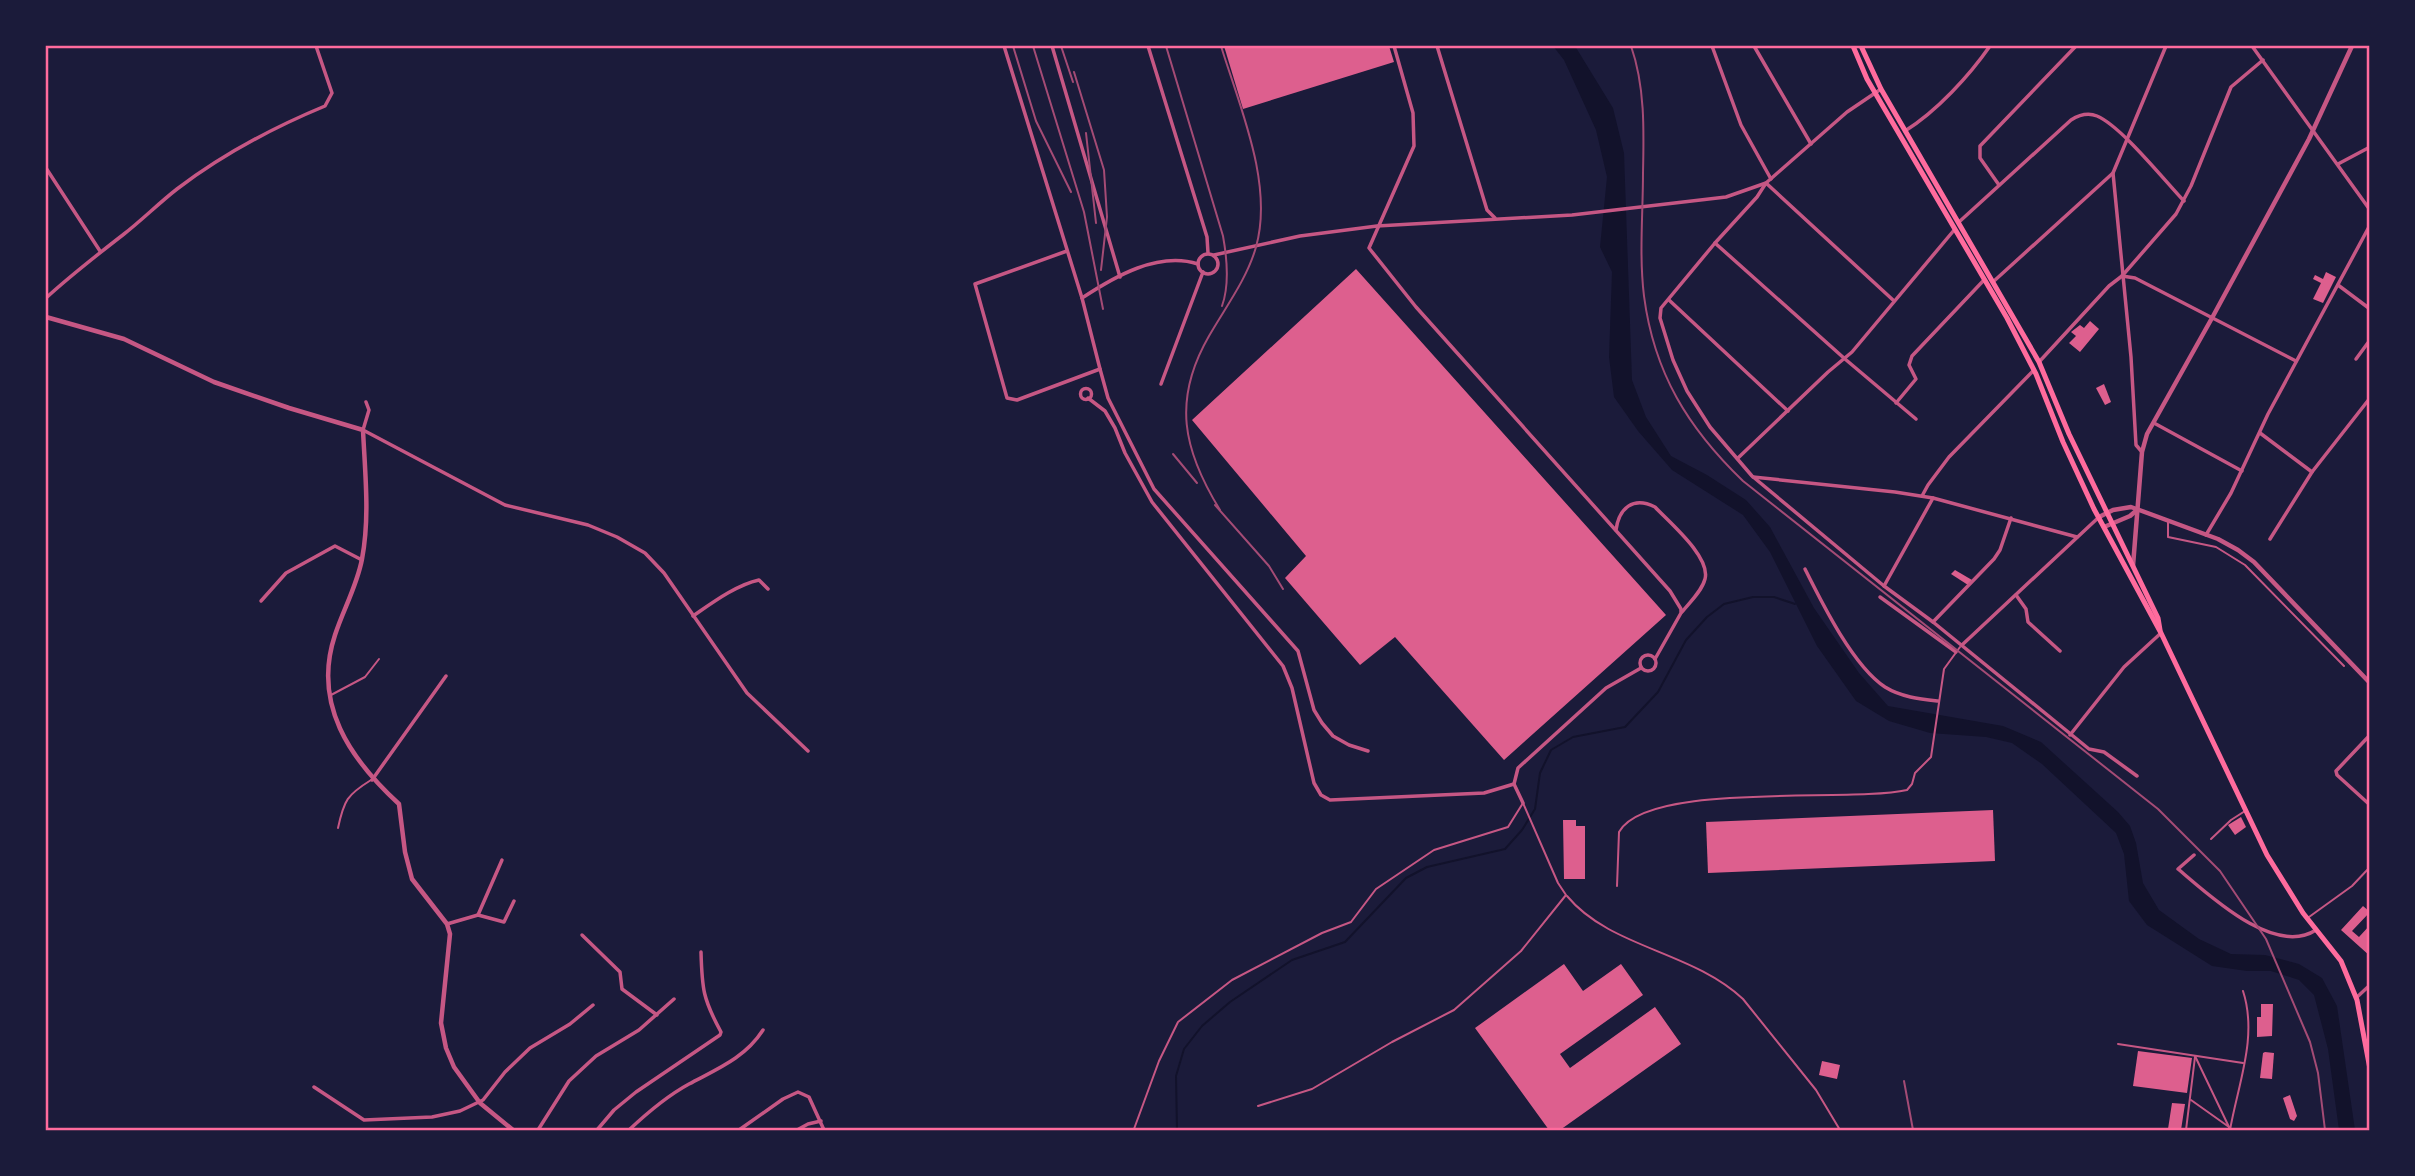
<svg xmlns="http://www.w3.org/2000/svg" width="2415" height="1176" font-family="Helvetica,sans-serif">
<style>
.water{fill:#12122b}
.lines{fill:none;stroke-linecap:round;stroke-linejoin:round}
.stream{stroke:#12122b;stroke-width:2}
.building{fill:#dd5f8e}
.service{stroke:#c65784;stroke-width:2}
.minor{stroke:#c65784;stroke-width:3.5}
.tertiary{stroke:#c65784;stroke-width:4.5}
.secondary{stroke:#ff6b9d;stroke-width:5}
.rail{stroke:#a44b75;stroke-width:2}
.neatline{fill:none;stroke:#ff6b9d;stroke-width:2.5}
</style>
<rect width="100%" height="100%" fill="#1b1b3a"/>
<polygon class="water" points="1553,46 1575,46 1613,108 1624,153 1632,380 1646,417 1671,456 1707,475 1746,500 1770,527 1814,608 1859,673 1888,706 2003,726 2041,742 2118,812 2130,826 2136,843 2143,883 2159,910 2199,939 2231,954 2265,955 2299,964 2322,978 2337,1006 2355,1130 2339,1130 2328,1049 2314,995 2299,980 2271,971 2247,971 2212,966 2147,925 2129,901 2124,854 2116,833 2042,764 2012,743 1986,737 1930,733 1889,721 1856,701 1817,646 1770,552 1743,515 1672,470 1638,431 1614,397 1609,357 1612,272 1600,247 1607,177 1596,130 1564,60"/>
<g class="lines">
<polyline class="stream" points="1177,1130 1176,1076 1184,1049 1202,1026 1230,1002 1292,960 1345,942 1406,878 1427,867 1505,849 1522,830 1535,809 1540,773 1551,750 1573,737 1625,727 1658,692 1686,640 1707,617 1724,604 1753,597 1774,597 1795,604"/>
</g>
<g class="building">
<polygon points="1224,46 1389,46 1394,62 1243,109"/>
<polygon points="1356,269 1666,615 1504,760 1395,637 1360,665 1285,578 1306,556 1192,420"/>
<polygon points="2326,272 2336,277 2323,303 2313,299 2321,283 2313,279 2315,275 2323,279"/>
<polygon points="2090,321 2099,329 2080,352 2069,343 2076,336 2071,332 2080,325 2084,328"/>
<polygon points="2104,384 2111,402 2105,405 2096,388"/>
<polygon points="1955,570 1972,580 1968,585 1951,574"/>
<polygon points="1993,810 1995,861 1708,873 1706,822"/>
<polygon points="2241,817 2246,827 2235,835 2228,825"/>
<polygon points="1563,820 1576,820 1576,826 1585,826 1585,879 1564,879"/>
<polygon points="2363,906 2370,912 2352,931 2359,937 2370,925 2370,942 2367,944 2370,947 2370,956 2341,930"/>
<polygon points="1564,964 1583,991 1621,964 1643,995 1560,1054 1570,1068 1655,1007 1681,1044 1560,1130 1549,1130 1475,1028"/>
<polygon points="2261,1004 2273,1004 2272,1036 2257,1037 2257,1017 2261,1017"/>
<polygon points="2138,1051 2192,1058 2187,1093 2133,1086"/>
<polygon points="2265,1052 2274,1053 2272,1079 2260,1078 2263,1053"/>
<polygon points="1822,1061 1840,1065 1837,1079 1819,1075"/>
<polygon points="2290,1095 2297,1116 2294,1121 2290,1119 2283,1098"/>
<polygon points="2172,1103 2185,1104 2181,1130 2168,1129"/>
</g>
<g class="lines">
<g class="service">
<polyline points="2168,521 2168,537 2216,547 2245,565 2344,666"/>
<polyline points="331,695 365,677 379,659"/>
<path d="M338,828C344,800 347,795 371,780"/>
<polyline points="2211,839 2231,820 2245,811"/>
<path d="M1617,886L1619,832C1647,781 1850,803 1907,790L1912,784L1915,773L1931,757L1944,669L1960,647"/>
<path d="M1567,896C1610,948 1692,951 1743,999L1816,1090L1840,1130"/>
<polyline points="2309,917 2352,886 2370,867"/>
<polyline points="2118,1044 2243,1063"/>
<polyline points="2195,1056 2229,1127"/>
<polyline points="2191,1100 2229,1127"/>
<polyline points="1130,1130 1134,1129 1159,1061 1178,1022 1232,980 1322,933 1351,922 1376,889 1434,850 1508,827 1523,803 1558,883 1566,895 1521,951 1454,1010 1392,1042 1312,1089 1258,1106"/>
<polyline points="2186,1130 2195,1057"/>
<path d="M2230,1130C2238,1084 2258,1037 2243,991"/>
</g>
<g class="minor">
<polyline points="1004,46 1082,298 1100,369"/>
<polyline points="1052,46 1120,277"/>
<polyline points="1148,46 1207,237 1208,253"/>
<polyline points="1394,46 1413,113 1414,146 1369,248 1416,307 1670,591 1681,609 1681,613 1655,659"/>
<polyline points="1437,46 1487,210 1495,218"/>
<polyline points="1712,46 1741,125 1771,179"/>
<polyline points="1754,46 1811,144"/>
<polyline points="2252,46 2370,210"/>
<path d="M1905,131C1937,111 1969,76 1990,46"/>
<polyline points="2338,164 2370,147"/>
<polyline points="46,168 100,251"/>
<polyline points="1999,185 1980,158 1980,146 2076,46"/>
<path d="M1959,222L2071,120C2079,115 2087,112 2097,116C2121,126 2164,180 2184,201"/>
<polyline points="1715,243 1845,359 1916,419"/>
<polyline points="1067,251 975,284 1007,398 1017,400 1100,369 1108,398 1154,489 1298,651 1314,710 1322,723 1333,736 1349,745 1368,751"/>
<circle cx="1208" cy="264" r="10"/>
<polyline points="1214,255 1300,236 1377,226 1572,215 1726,197 1766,183 1847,112 1881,89"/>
<polyline points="2122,276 2135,278 2296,361"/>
<polyline points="1994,281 2113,173"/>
<polyline points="2338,285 2370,309"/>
<path d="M46,298C71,275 97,255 124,234C142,220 159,203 177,189C223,154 272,128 325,106L332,93L316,46"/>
<path d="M1082,298C1114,277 1158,251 1198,264"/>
<polyline points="1669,300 1788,411"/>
<polyline points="1893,300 1766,183 1757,197 1715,243 1661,308 1660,318 1673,360 1687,391 1710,427 1752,476 1884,586 1933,622 2089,749 2104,752 2137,776"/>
<polyline points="2356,359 2370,340"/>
<polyline points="2039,362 2109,286 2122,276 2176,214 2191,186 2231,87 2263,60"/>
<polyline points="1161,384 1203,272"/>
<circle cx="1086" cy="394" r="5.5"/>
<polyline points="1088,398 1105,411 1115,428 1125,453 1152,502 1283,666 1292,688 1314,783 1321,795 1330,800 1484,793 1514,784"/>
<polyline points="366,402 369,410 363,430 505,505 588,525 617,537 645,553 664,573 747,693 808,751"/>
<polyline points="1896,403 1916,379 1909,365 1912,356 1984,280"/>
<polyline points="2154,423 2242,471"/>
<polyline points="2260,433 2312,472"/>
<polyline points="2142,452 2136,445 2131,357 2113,173 2166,46"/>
<polyline points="1738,458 1828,372 1852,352 1955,229"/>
<polyline points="1753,477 1895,492 1933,498 2077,537"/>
<polyline points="1922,496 1928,485 1949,457 2034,370"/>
<path d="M1616,530C1619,508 1633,496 1655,507C1669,522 1711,557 1705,579C1702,591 1690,602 1682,612"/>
<polyline points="2206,535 2231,493 2268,414 2370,225"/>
<polyline points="2270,539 2312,472 2370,398"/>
<path d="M1805,569C1822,603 1853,666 1885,687C1901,697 1920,699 1938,701"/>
<polyline points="1884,586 1933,498"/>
<polyline points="2016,595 2026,609 2028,622 2060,651"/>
<polyline points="1880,597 1956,652"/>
<polyline points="261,601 286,573 335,546 362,560"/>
<path d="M693,616C712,603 736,585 759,580L768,589"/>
<polyline points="1933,622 1994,559 2000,550 2011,518"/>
<polyline points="1962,645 2099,517"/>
<circle cx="1648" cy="663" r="8"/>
<polyline points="2070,735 2124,667 2161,633"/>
<polyline points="2370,735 2336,771 2337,775 2370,805"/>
<polyline points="372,780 446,676"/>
<polyline points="1523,803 1514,784 1518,768 1606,688 1641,668"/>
<path d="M2194,855L2178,869C2209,895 2274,957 2316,930"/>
<polyline points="478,915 502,860"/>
<polyline points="447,924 478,915 504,922 514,901"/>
<polyline points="582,935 620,972 622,989 657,1015"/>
<polyline points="2356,998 2370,985"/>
<polyline points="314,1087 364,1120 432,1117 460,1111 483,1100 505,1072 530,1048 570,1024 593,1005"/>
<polyline points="538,1130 569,1081 596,1056 639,1030 674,999"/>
<path d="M597,1130L614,1110L636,1092L720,1035L721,1032C703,999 702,989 701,952"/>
<path d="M629,1130C647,1113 667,1096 689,1084C717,1069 745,1058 763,1030"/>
<polyline points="739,1130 783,1099 798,1092 809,1097 824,1130"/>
<polyline points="797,1130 808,1124 821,1121"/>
</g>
<g class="tertiary">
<path d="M46,317L124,339L214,382L289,408L363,430C365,473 370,517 362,559C357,586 343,610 335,635C312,704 350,759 399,804L405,852L412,879L447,924L450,934L441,1023L446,1048L454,1067L480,1103L513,1130"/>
<polyline points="2099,517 2113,510 2131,507 2218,539 2238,550 2254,562 2370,683"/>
<polyline points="2104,527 2130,516 2137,510"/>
<polyline points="2133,566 2142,452 2147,434 2212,318 2309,139 2352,46"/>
</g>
<g class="secondary">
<polyline points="1853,46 1867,79 2007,318 2036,374 2063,442 2094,509 2161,633 2267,855 2303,913 2341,961 2357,1000 2370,1069"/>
<polyline points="1861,46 1881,89 2039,362 2069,434 2158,618 2160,630"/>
</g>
<g class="rail">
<polyline points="1013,46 1036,121 1071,192"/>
<polyline points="1033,46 1084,212 1103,309"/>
<polyline points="1061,46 1073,82"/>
<path d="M1166,46L1223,236C1227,258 1230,284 1222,306"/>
<path d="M1631,46C1645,86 1644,130 1643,173C1643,213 1639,256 1644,296C1654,373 1688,428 1743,481L2158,809L2220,871L2266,939L2310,1042L2318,1073L2325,1130"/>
<polyline points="1074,72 1104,170 1107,217 1101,270"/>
<polyline points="1086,133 1096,223"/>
<polyline points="1173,454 1197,483"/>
<polyline points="1215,505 1269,566 1283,589"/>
<path d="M1220,510C1183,450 1172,400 1209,336C1225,308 1247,279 1256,247C1274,184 1239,105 1221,46"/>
<polyline points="1904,1081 1913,1130"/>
<polyline points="1764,1129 1764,1130"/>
</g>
</g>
<rect width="2415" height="1176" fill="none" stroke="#1b1b3a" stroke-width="94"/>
<rect x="47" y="47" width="2321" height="1082" class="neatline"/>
</svg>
